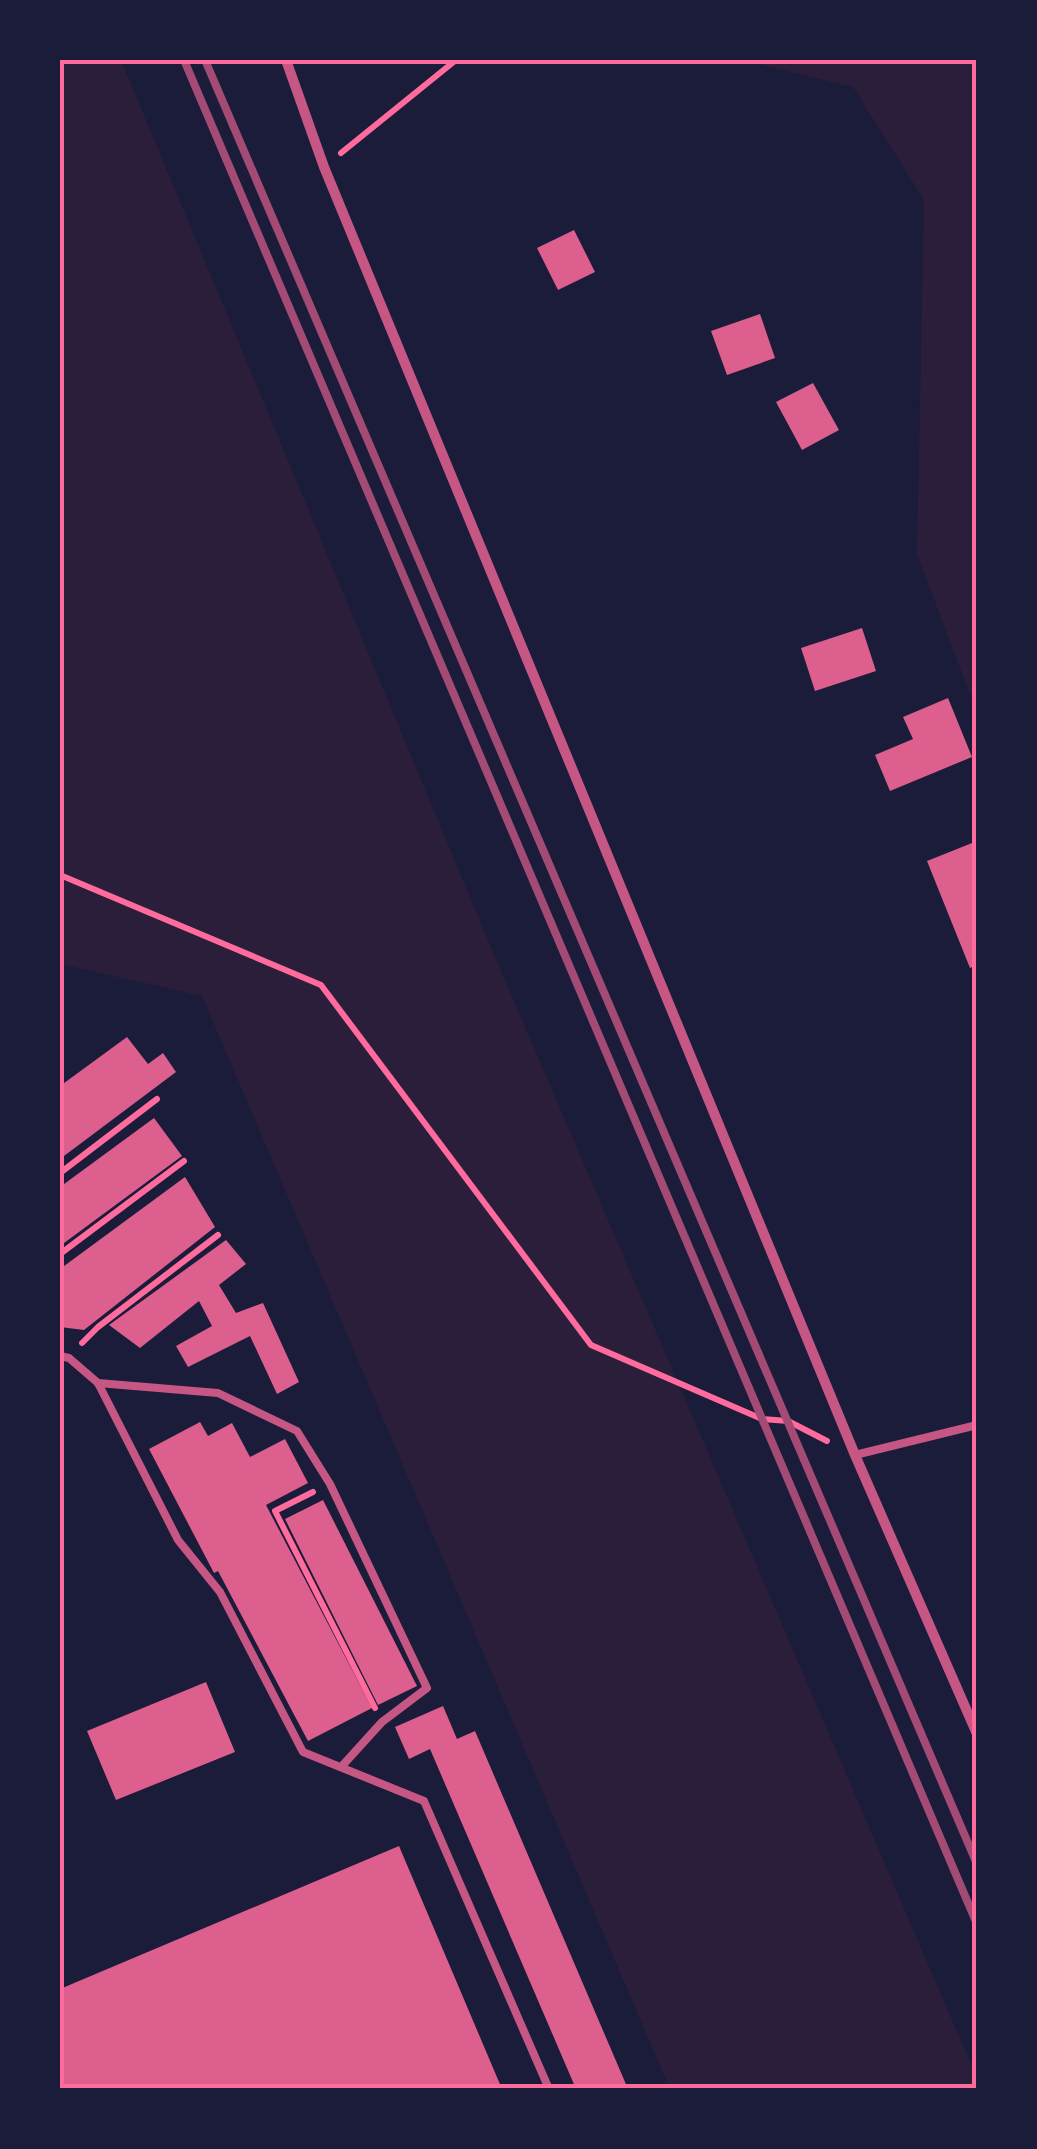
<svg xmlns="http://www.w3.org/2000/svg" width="1037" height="2149" font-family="'Work Sans',sans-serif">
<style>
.green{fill:#2a1e3b}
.building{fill:#dd5f8e}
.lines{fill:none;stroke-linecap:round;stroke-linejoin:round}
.path{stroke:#ff6b9d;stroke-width:6}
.service{stroke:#c65784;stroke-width:8}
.minor{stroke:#c65784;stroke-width:10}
.rail{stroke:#a44b75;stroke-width:8}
.neatline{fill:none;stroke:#ff6b9d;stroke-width:4}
</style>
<rect width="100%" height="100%" fill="#1b1b3a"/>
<g class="green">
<polygon points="60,60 121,60 492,950 977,2078 977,2089 670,2089 202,996 60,964"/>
<polygon points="756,60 977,60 977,713 917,554 924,200 853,87 758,64"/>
</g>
<g class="building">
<polygon points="574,230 595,272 558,290 537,248"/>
<polygon points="760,314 775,358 727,375 711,331"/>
<polygon points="813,383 839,430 802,450 776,402"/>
<polygon points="862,628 876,671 815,691 801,648"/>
<polygon points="948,698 972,757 890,791 875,755 913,739 903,717"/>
<polygon points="977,841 977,965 970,968 927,861"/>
<polygon points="127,1037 148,1064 163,1053 176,1072 60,1159 60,1086"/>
<polygon points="154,1118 182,1156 60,1246 60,1187"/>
<polygon points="185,1177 215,1227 84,1330 60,1327 60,1269"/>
<polygon points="226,1240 246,1264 219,1285 236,1313 263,1303 299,1382 277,1394 250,1336 188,1367 176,1346 212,1326 199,1301 140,1348 109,1325"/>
<polygon points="200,1422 208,1436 232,1423 250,1457 285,1439 308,1483 266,1505 372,1708 308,1741 218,1571 214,1573 149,1449"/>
<polygon points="323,1500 417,1686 378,1705 285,1519"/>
<polygon points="206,1682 235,1752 116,1800 87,1731"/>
<polygon points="443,1706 457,1739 475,1731 628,2089 576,2089 430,1749 409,1759 395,1727"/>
<polygon points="399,1846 502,2089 65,2089 60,2078 60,1989"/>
</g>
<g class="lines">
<g class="path">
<polyline points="341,153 456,60"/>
<polyline points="60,875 321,985 591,1345 762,1419 788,1421 827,1441"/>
<polyline points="60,1173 157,1099"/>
<polyline points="60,1254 184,1161"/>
<polyline points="82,1343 98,1327 218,1235"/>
<polyline points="313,1492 275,1511 375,1708"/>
</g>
<g class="service">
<polyline points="60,1356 69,1358 98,1383 178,1540 220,1592 303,1752 424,1801 549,2089"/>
<polyline points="98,1383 218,1393 297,1431 330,1484 427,1688 382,1722 342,1766"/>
<polyline points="855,1455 977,1425"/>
</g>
<polyline class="minor" points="286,60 324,167 855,1455 977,1734"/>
<g class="rail">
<polyline points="184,60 977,1924"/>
<polyline points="205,60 977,1864"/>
</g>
</g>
<rect width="1037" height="2149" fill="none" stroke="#1b1b3a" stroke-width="125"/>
<rect x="62" y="62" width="912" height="2024" class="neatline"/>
</svg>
